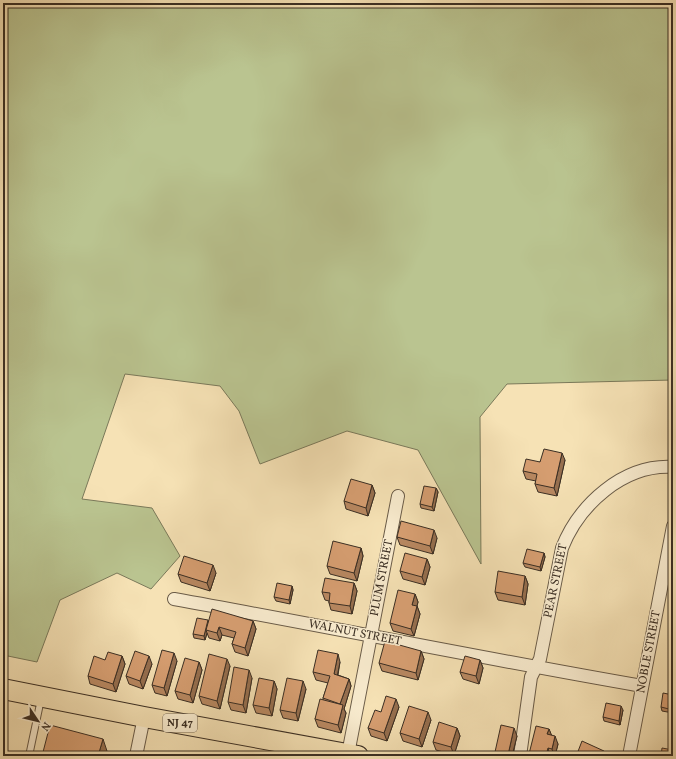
<svg xmlns="http://www.w3.org/2000/svg" width="676" height="759" font-family="Vollkorn,serif">
<style>
.green{fill:#bac490;stroke:#7a795a}
.lines{fill:none;stroke-linecap:round;stroke-linejoin:round}
.service-casing{stroke:#695b48;stroke-width:8}
.minor-casing{stroke:#695b48;stroke-width:14}
.primary-casing{stroke:#3a2e23;stroke-width:22}
.service{stroke:#f9eccf;stroke-width:6}
.minor{stroke:#f9eccf;stroke-width:12}
.primary{stroke:#f6e2b5;stroke-width:20}
.wall{fill:#b88861;stroke:#3a2e23}
.shaded-wall{fill:#966f4f;stroke:#3a2e23}
.building{fill:#d69e71;stroke:#3a2e23}
.labels{text-anchor:middle;dominant-baseline:central;stroke-width:3;stroke-linejoin:round;paint-order:stroke}
.shield{fill:#f9eccf;stroke:#736757;stroke-width:1}
.shield-label{font-size:11px;font-weight:bold;fill:#3a2e23}
.street-label{font-size:12px;fill:#3a2e23;stroke:#f9eccf}
</style>
<rect width="100%" height="100%" fill="#f6e2b5"/>
<filter id="stains"><feTurbulence type="fractalNoise" baseFrequency=".005" numOctaves="4"/><feColorMatrix values="0 0 0 0 .2 0 0 0 0 .09 0 0 0 0 .02 0 0 0 .5 -.17"/></filter>
<radialGradient id="worn" r=".72"><stop offset=".6" stop-color="#630" stop-opacity="0"/><stop offset="1" stop-color="#630" stop-opacity=".3"/></radialGradient>
<polygon class="green" points="3,3 673,3 673,380 507,384 480,417 481,564 418,450 347,431 260,464 239,411 220,386 125,374 82,499 152,508 180,556 151,589 117,573 60,600 37,662 3,655"/>
<g class="lines">
<defs>
<polyline id="service" points="29,756 41,699"/>
<g id="minor">
<path d="M174,599C330,627 486,659 642,686"/>
<polyline points="348,754 398,496"/>
<polyline points="136,756 144,717"/>
<path d="M520,756L531,677L540,659L562,548C579,505 623,464 673,467"/>
<polyline points="629,756 673,526"/>
</g>
<polyline id="primary" points="3,689 144,717 358,756"/>
</defs>
<use href="#service" class="service-casing"/>
<use href="#minor" class="minor-casing"/>
<use href="#primary" class="primary-casing"/>
<use href="#service" class="service"/>
<use href="#minor" class="minor"/>
<use href="#primary" class="primary"/>
</g>
<g class="wall">
<polygon points="565,460 557,496 538,492 535,484 536,481 526,479 523,471 540,462"/>
<polygon points="372,485 375,493 368,516 346,509 344,501"/>
<polygon points="436,488 438,492 434,511 421,508 420,504"/>
<polygon points="397,537 437,538 433,554 400,545"/>
<polygon points="361,548 363,556 357,581 330,574 327,566"/>
<polygon points="544,553 545,557 541,571 525,567 523,563"/>
<polygon points="427,559 430,567 425,585 403,579 400,571"/>
<polygon points="216,573 210,591 181,582 178,574"/>
<polygon points="525,576 528,584 525,605 498,600 495,592"/>
<polygon points="354,583 357,591 352,614 331,610 329,603 329,601 325,600 322,592"/>
<polygon points="292,586 293,590 290,604 276,601 274,597"/>
<polygon points="415,594 418,602 417,606 420,614 414,636 393,631 390,623"/>
<polygon points="253,621 256,629 248,656 235,652 232,644 234,638 222,635 220,641 209,638 207,633 205,640 194,638 193,634 208,622"/>
<polygon points="421,651 424,659 418,680 382,671 379,663"/>
<polygon points="122,656 125,664 116,692 90,684 88,676 105,660"/>
<polygon points="480,660 483,668 479,684 463,679 460,672"/>
<polygon points="177,661 167,696 155,693 152,685"/>
<polygon points="199,662 202,670 193,703 178,699 175,691"/>
<polygon points="340,662 338,675 349,679 351,686 344,709 346,713 341,733 318,727 315,719 323,700 323,698 328,683 316,680 313,672"/>
<polygon points="152,664 143,689 129,684 126,676"/>
<polygon points="230,666 220,709 202,704 199,696"/>
<polygon points="252,678 246,713 231,710 228,702"/>
<polygon points="274,681 277,689 272,716 256,713 253,705"/>
<polygon points="306,689 298,721 283,718 280,710"/>
<polygon points="673,695 673,713 662,711 661,707"/>
<polygon points="399,707 387,741 371,736 368,728 381,712"/>
<polygon points="623,710 620,725 604,721 603,717"/>
<polygon points="431,720 422,747 403,741 400,733"/>
<polygon points="457,728 460,736 454,755 436,750 433,742"/>
<polygon points="549,729 551,735 558,744 555,756 530,756 529,754"/>
<polygon points="517,736 512,756 496,756 495,752"/>
</g>
<g class="shaded-wall">
<polygon points="562,453 565,460 557,496 554,488"/>
<polygon points="372,485 375,493 368,516 366,508"/>
<polygon points="436,488 438,492 434,511 432,507"/>
<polygon points="434,530 437,538 433,554 430,546"/>
<polygon points="361,548 363,556 357,581 354,573"/>
<polygon points="544,553 545,557 541,571 540,567"/>
<polygon points="427,559 430,567 425,585 422,577"/>
<polygon points="213,565 216,573 210,591 207,583"/>
<polygon points="525,576 528,584 525,605 522,597"/>
<polygon points="354,583 357,591 352,614 350,606"/>
<polygon points="292,586 293,590 290,604 289,600"/>
<polygon points="415,594 418,602 415,613 412,605"/>
<polygon points="417,606 420,614 414,636 411,629"/>
<polygon points="208,620 209,624 206,630 207,633 205,640 204,636"/>
<polygon points="253,621 256,629 248,656 245,648"/>
<polygon points="219,627 222,635 220,641 217,633"/>
<polygon points="421,651 424,659 418,680 416,673"/>
<polygon points="174,653 177,661 167,696 164,688"/>
<polygon points="338,654 340,662 336,682 334,674"/>
<polygon points="122,656 125,664 116,692 113,684"/>
<polygon points="149,656 152,664 143,689 140,681"/>
<polygon points="227,659 230,666 220,709 217,701"/>
<polygon points="480,660 483,668 479,684 476,676"/>
<polygon points="199,662 202,670 193,703 190,695"/>
<polygon points="249,670 252,678 246,713 243,705"/>
<polygon points="349,679 351,686 344,709 346,713 341,733 338,725 342,709 340,704"/>
<polygon points="274,681 277,689 272,716 269,708"/>
<polygon points="303,681 306,689 298,721 296,713"/>
<polygon points="396,699 399,707 387,741 384,733"/>
<polygon points="621,706 623,710 620,725 619,721"/>
<polygon points="428,712 431,720 422,747 419,739"/>
<polygon points="457,728 460,736 454,755 451,747"/>
<polygon points="514,728 517,736 512,756 508,756 508,755"/>
<polygon points="549,729 552,736 547,734"/>
<polygon points="555,736 558,744 555,756 554,756 552,749"/>
<polygon points="103,739 108,754 108,756 98,756"/>
<polygon points="548,748 550,756 546,756"/>
<polygon points="604,751 606,756 602,756"/>
</g>
<g class="building">
<polygon points="544,449 562,453 554,488 535,484 537,474 523,471 526,459 540,462"/>
<polygon points="351,479 372,485 366,508 344,501"/>
<polygon points="424,486 436,488 432,507 420,504"/>
<polygon points="401,521 434,530 430,546 397,537"/>
<polygon points="333,541 361,548 354,573 327,566"/>
<polygon points="527,549 544,553 540,567 523,563"/>
<polygon points="405,553 427,559 422,577 400,571"/>
<polygon points="184,556 213,565 207,583 178,574"/>
<polygon points="498,571 525,576 522,597 495,592"/>
<polygon points="325,578 354,583 350,606 329,603 330,593 322,592"/>
<polygon points="277,583 292,586 289,600 274,597"/>
<polygon points="398,590 415,594 412,605 417,606 411,629 390,623"/>
<polygon points="212,609 253,621 245,648 232,644 236,632 219,627 217,633 206,630"/>
<polygon points="197,618 208,620 204,636 193,634"/>
<polygon points="385,641 421,651 416,673 379,663"/>
<polygon points="162,650 174,653 164,688 152,685"/>
<polygon points="318,650 338,654 334,674 349,679 340,704 323,698 330,676 313,672"/>
<polygon points="135,651 149,656 140,681 126,676"/>
<polygon points="108,652 122,656 113,684 88,676 94,656 105,660"/>
<polygon points="209,654 227,659 217,701 199,696"/>
<polygon points="465,656 480,660 476,676 460,672"/>
<polygon points="185,658 199,662 190,695 175,691"/>
<polygon points="234,667 249,670 243,705 228,702"/>
<polygon points="259,678 274,681 269,708 253,705"/>
<polygon points="287,678 303,681 296,713 280,710"/>
<polygon points="663,693 673,695 673,710 661,707"/>
<polygon points="386,696 396,699 384,733 368,728 375,710 381,712"/>
<polygon points="320,699 343,705 338,725 315,719"/>
<polygon points="606,703 621,706 619,721 603,717"/>
<polygon points="409,706 428,712 419,739 400,733"/>
<polygon points="439,722 457,728 451,747 433,742"/>
<polygon points="50,725 103,739 98,756 42,756"/>
<polygon points="501,725 514,728 508,755 495,752"/>
<polygon points="536,726 549,729 547,734 555,736 552,749 548,748 546,756 538,756 529,754"/>
<polygon points="582,741 604,751 602,756 582,756 577,754"/>
<polygon points="662,748 673,750 673,756 661,756"/>
</g>
<g class="labels">
<rect class="shield" x="163" y="714" width="34" height="18" rx="3"/>
<g class="shield-label">
<text x="180" y="723">NJ 47</text>
</g>
<g class="street-label">
<text transform="translate(382 578) rotate(-79)">PLUM STREET</text>
<text transform="translate(556 581) rotate(-78)">PEAR STREET</text>
<text transform="translate(355 633) rotate(11)">WALNUT STREET</text>
<text transform="translate(649 652) rotate(-79)">NOBLE STREET</text>
</g>
</g>
<rect width="676" height="759" fill="none" stroke="#f6e2b5" stroke-width="16"/>
<rect x="4" y="4" width="668" height="751" fill="none" stroke="#3a2e23" stroke-width="2"/>
<rect x="8" y="8" width="660" height="743" fill="none" stroke="#3a2e23"/>
<g transform="translate(38 721) rotate(125)" stroke="#f9eccf" stroke-width="3" paint-order="stroke">
<path d="M0-3L7 15L0 10L-7 15Z" fill="#3a2e23"/>
<text y="-6" font-size="11" font-weight="bold" text-anchor="middle" fill="#3a2e23">N</text>
</g>
<rect width="100%" height="100%" filter="url(#stains)"/>
<rect width="100%" height="100%" fill="url(#worn)"/>
</svg>
